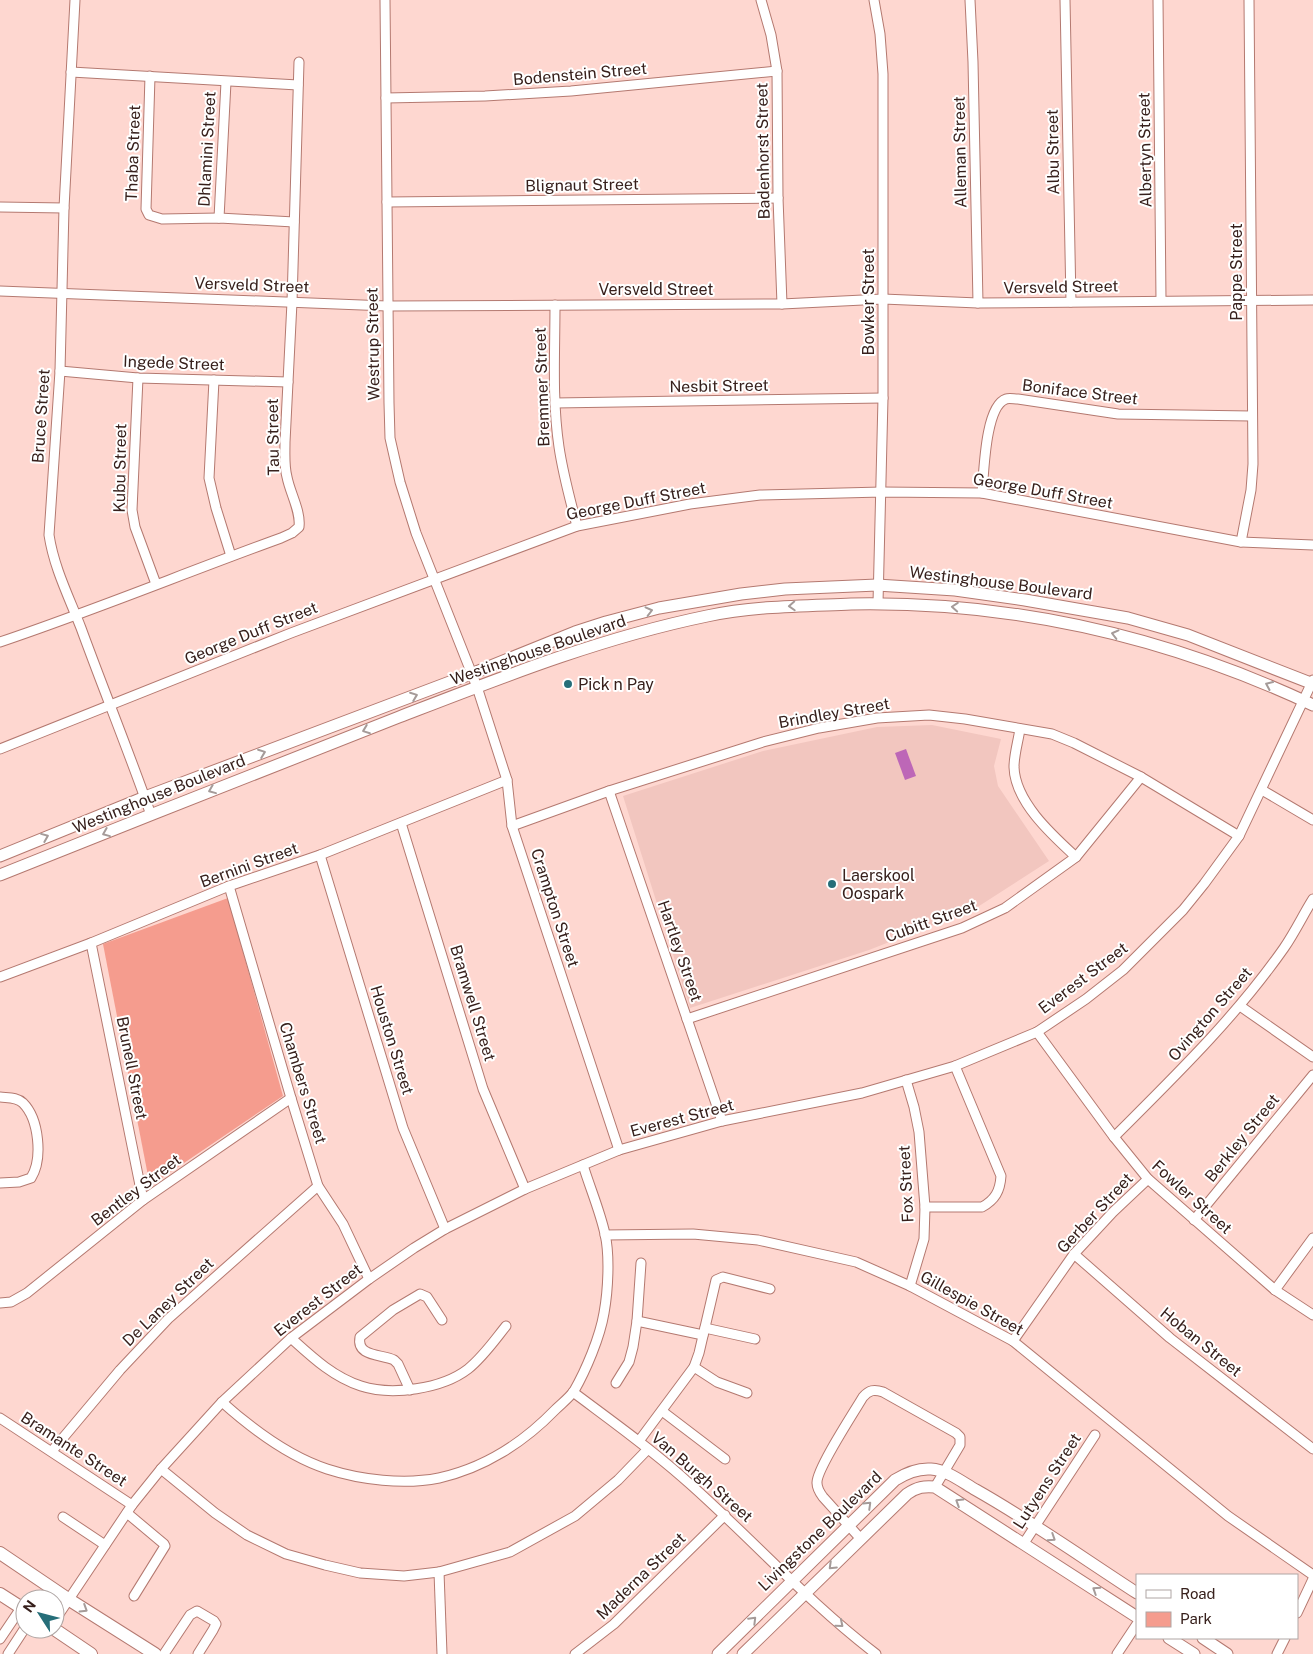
<svg xmlns="http://www.w3.org/2000/svg" width="1313" height="1654" font-family="'Public Sans',sans-serif">
<style>
.built{fill:#f2c6bf}
.green{fill:#f59c8e}
.water{fill:#bd67b7}
.lines{fill:none;stroke-linecap:round;stroke-linejoin:round}
.minor-casing{stroke:#b47970;stroke-width:11}
.tertiary-casing{stroke:#b47970;stroke-width:13}
.secondary-casing{stroke:#b47970;stroke-width:14}
.minor{stroke:#fff;stroke-width:9}
.tertiary{stroke:#fff;stroke-width:11}
.secondary{stroke:#fff;stroke-width:12}
.oneway{stroke:#a59b99}
.poi-dot{fill:#266e79;stroke:#fff;stroke-width:2}
.labels{text-anchor:middle;dominant-baseline:central;stroke-width:4;stroke-linejoin:round;paint-order:stroke}
.street-label{font-size:16px;fill:#37201c;stroke:#fff}
.poi-label{font-size:16px;fill:#37201c;stroke:#fff;text-anchor:start}
</style>
<rect width="100%" height="100%" fill="#fed7d0"/>
<polygon class="built" points="932,725 1001,739 994,766 998,786 1049,861 976,908 869,950 690,1008 623,796 763,751 877,727"/>
<polygon class="green" points="228,898 283,1096 150,1186 103,944"/>
<polygon class="water" points="906,749 916,776 905,780 895,753"/>
<g class="lines">
<defs>
<g id="minor">
<path d="M75,0L64,208L60,371L49,535C54,568 69,597 81,628C104,691 129,752 151,815"/>
<polyline points="385,0 389,403 390,438 400,482 416,533 477,687 507,780 512,826 619,1150"/>
<polyline points="761,0 771,35 777,71 778,198 782,304"/>
<polyline points="874,0 880,34 883,74 883,398 878,603"/>
<polyline points="970,0 973,62 978,303"/>
<polyline points="1065,0 1071,302"/>
<polyline points="1158,0 1161,300"/>
<polyline points="71,72 298,85"/>
<polyline points="150,76 146,209 149,215 162,219 219,218 294,222"/>
<polyline points="386,98 485,96 571,91 777,71"/>
<polyline points="387,202 778,198"/>
<polyline points="0,207 64,208"/>
<polyline points="219,218 226,82"/>
<polyline points="0,291 387,306 782,304 883,299 978,303 1313,300"/>
<path d="M555,305C555,352 552,400 559,447C563,474 570,500 577,526"/>
<polyline points="60,371 138,378 288,382"/>
<polyline points="138,378 132,510 135,527 156,584"/>
<polyline points="214,380 209,478 216,508 231,556"/>
<polyline points="555,403 883,398"/>
<path d="M982,493C984,473 985,406 1006,399C1009,398 1014,399 1018,399L1118,414L1251,416"/>
<polyline points="1241,542 1251,490 1253,464 1249,0"/>
<path d="M0,642C95,610 187,572 281,538L292,533L299,527C301,511 290,493 287,477C284,466 285,454 285,442L292,302L299,62"/>
<path d="M1020,729C1018,742 1014,755 1014,767C1015,802 1052,835 1076,857"/>
<polyline points="0,749 291,633 577,526 690,504 760,495 882,492 982,493 1241,542 1313,545"/>
<polyline points="1262,790 1313,820"/>
<polyline points="609,791 722,1121"/>
<polyline points="401,823 483,1089 525,1189"/>
<polyline points="512,826 609,791 763,742 819,728 877,718 929,715 965,719 1052,734 1074,743 1141,777 1239,836"/>
<polyline points="320,855 403,1128 445,1229"/>
<polyline points="229,886 291,1098 318,1186 343,1224 369,1279"/>
<polyline points="91,943 143,1200"/>
<polyline points="0,977 91,943 229,886 320,855 507,780"/>
<polyline points="1240,1006 1313,1057"/>
<polyline points="687,1019 962,928 1005,908 1076,857 1141,777"/>
<polyline points="1037,1032 1114,1137 1148,1179 1275,1290 1313,1315"/>
<polyline points="906,1080 914,1107 919,1132 925,1207 924,1239 910,1286"/>
<path d="M0,1097C8,1098 17,1097 23,1103C39,1119 43,1159 31,1178L19,1182L0,1183"/>
<path d="M1114,1137C1174,1077 1235,1018 1284,948C1295,932 1303,915 1313,899"/>
<path d="M925,1207H982C995,1200 1000,1191 1001,1176L955,1066"/>
<polyline points="1194,1220 1313,1075"/>
<polyline points="605,1235 693,1234 758,1240 856,1262 910,1286 1013,1341 1228,1516 1313,1575"/>
<polyline points="1074,1254 1170,1338 1313,1449"/>
<polyline points="1275,1290 1313,1238"/>
<polyline points="0,1303 11,1302 27,1293 143,1200 291,1098"/>
<polyline points="637,1321 641,1263"/>
<polyline points="705,1328 755,1339"/>
<path d="M291,1338C312,1357 333,1377 361,1386C392,1396 442,1389 468,1369C483,1357 494,1341 506,1326"/>
<polyline points="1013,1341 1074,1254 1113,1212 1148,1179"/>
<polyline points="694,1367 717,1382 747,1393"/>
<polyline points="616,1383 629,1362 633,1347 637,1321 703,1335"/>
<path d="M410,1390L398,1364L394,1360C382,1354 356,1357 360,1337L393,1310L420,1294L427,1297L442,1320"/>
<path d="M573,1392C613,1422 654,1451 690,1484C753,1540 809,1603 876,1654"/>
<path d="M222,1402C251,1428 290,1457 327,1469C361,1480 404,1485 439,1478C484,1468 524,1442 555,1410C561,1404 569,1398 574,1391C586,1370 600,1337 604,1313C608,1291 610,1256 605,1234C600,1211 590,1188 583,1165"/>
<polyline points="662,1411 725,1459"/>
<polyline points="0,1418 132,1505"/>
<polyline points="639,1441 694,1367 699,1353 716,1280 723,1277 770,1289"/>
<polyline points="52,1451 120,1370 168,1319 318,1186"/>
<polyline points="161,1469 215,1513 247,1535 286,1554 325,1565 360,1573 404,1576 439,1572 510,1552 575,1516 618,1480 648,1449"/>
<polyline points="127,1513 164,1544 165,1546 134,1596"/>
<polyline points="63,1517 105,1545"/>
<path d="M860,1538L823,1497C820,1493 817,1489 817,1483C816,1470 854,1412 863,1397C869,1390 874,1389 883,1392L956,1433L960,1437V1445L935,1487"/>
<polyline points="1024,1543 1095,1435"/>
<polyline points="439,1572 442,1654"/>
<polyline points="1297,1613 1313,1579"/>
<polyline points="55,1620 132,1505 161,1469 222,1402 291,1338 369,1279 414,1248 445,1229 525,1189 619,1150 722,1121 862,1093 955,1066 1037,1032 1086,999 1123,970 1183,910 1204,884 1239,836 1313,680"/>
<polyline points="0,1639 21,1608"/>
<polyline points="8,1654 25,1628"/>
<polyline points="164,1654 190,1615 197,1611 214,1621 216,1624 213,1630 198,1654"/>
<polyline points="575,1654 614,1624 725,1515"/>
<polyline points="1117,1654 1137,1624"/>
<polyline points="1277,1654 1285,1638"/>
</g>
<g id="tertiary">
<polyline points="0,856 145,797 471,674 575,632 606,622 659,608 741,594 785,589 877,585 955,590 1025,600 1128,618 1188,635 1313,684"/>
<path d="M0,875C133,822 265,769 399,717C500,678 600,638 707,616C754,606 803,606 851,604C1012,601 1168,637 1313,705"/>
<polyline points="1169,1638 1194,1654"/>
<polyline points="1203,1638 1227,1654"/>
<path d="M718,1654L895,1480C906,1473 917,1468 931,1469C947,1470 962,1482 976,1490C1031,1521 1083,1558 1137,1593"/>
<path d="M743,1654L907,1494C917,1487 924,1486 935,1487L1137,1617"/>
</g>
<g id="secondary">
<polyline points="0,1553 68,1599 155,1654"/>
<polyline points="0,1594 25,1610"/>
<polyline points="54,1629 91,1654"/>
</g>
</defs>
<use href="#minor" class="minor-casing"/>
<use href="#tertiary" class="tertiary-casing"/>
<use href="#secondary" class="secondary-casing"/>
<use href="#minor" class="minor"/>
<use href="#tertiary" class="tertiary"/>
<use href="#secondary" class="secondary"/>
</g>
<defs><path id="oneway-chevron" d="M-2-3.5L2.5 0L-2 3.5" fill="none" stroke-width="1.6" stroke-linecap="round" stroke-linejoin="round" transform="scale(1.25)"/></defs>
<g class="oneway">
<use href="#oneway-chevron" transform="translate(792 606) rotate(177)"/>
<use href="#oneway-chevron" transform="translate(955 607) rotate(-176)"/>
<use href="#oneway-chevron" transform="translate(649 611) rotate(-14)"/>
<use href="#oneway-chevron" transform="translate(1115 634) rotate(-166)"/>
<use href="#oneway-chevron" transform="translate(1269 685) rotate(-156)"/>
<use href="#oneway-chevron" transform="translate(414 696) rotate(-21)"/>
<use href="#oneway-chevron" transform="translate(366 730) rotate(159)"/>
<use href="#oneway-chevron" transform="translate(262 753) rotate(-21)"/>
<use href="#oneway-chevron" transform="translate(212 790) rotate(158)"/>
<use href="#oneway-chevron" transform="translate(106 833) rotate(158)"/>
<use href="#oneway-chevron" transform="translate(45 837) rotate(-22)"/>
<use href="#oneway-chevron" transform="translate(959 1502) rotate(-148)"/>
<use href="#oneway-chevron" transform="translate(868 1505) rotate(-44)"/>
<use href="#oneway-chevron" transform="translate(1052 1538) rotate(33)"/>
<use href="#oneway-chevron" transform="translate(832 1566) rotate(136)"/>
<use href="#oneway-chevron" transform="translate(1096 1590) rotate(-147)"/>
<use href="#oneway-chevron" transform="translate(84 1609) rotate(32)"/>
<use href="#oneway-chevron" transform="translate(753 1620) rotate(-45)"/>
<use href="#oneway-chevron" transform="translate(840 1624) rotate(40)"/>
</g>
<g class="poi-dot">
<circle cx="568" cy="684" r="5"/>
<circle cx="832" cy="884" r="5"/>
</g>
<g class="labels">
<g class="street-label">
<text transform="translate(580 74) rotate(-5)">Bodenstein Street</text>
<text transform="translate(207 149) rotate(-87)">Dhlamini Street</text>
<text transform="translate(1145 150) rotate(-91)">Albertyn Street</text>
<text transform="translate(763 151) rotate(-91)">Badenhorst Street</text>
<text transform="translate(960 152) rotate(-91)">Alleman Street</text>
<text transform="translate(1053 152) rotate(-91)">Albu Street</text>
<text transform="translate(133 153) rotate(-88)">Thaba Street</text>
<text transform="translate(582 185) rotate(-1)">Blignaut Street</text>
<text transform="translate(1236 272) rotate(-90)">Pappe Street</text>
<text transform="translate(252 285) rotate(2)">Versveld Street</text>
<text transform="translate(1061 287) rotate(-1)">Versveld Street</text>
<text x="656" y="289">Versveld Street</text>
<text transform="translate(868 302) rotate(-90)">Bowker Street</text>
<text transform="translate(373 344) rotate(-91)">Westrup Street</text>
<text transform="translate(174 363) rotate(2)">Ingede Street</text>
<text transform="translate(719 386) rotate(-1)">Nesbit Street</text>
<text transform="translate(542 387) rotate(-92)">Bremmer Street</text>
<text transform="translate(1080 392) rotate(7)">Boniface Street</text>
<text transform="translate(41 416) rotate(-86)">Bruce Street</text>
<text transform="translate(273 437) rotate(-91)">Tau Street</text>
<text transform="translate(120 468) rotate(-89)">Kubu Street</text>
<text transform="translate(1043 491) rotate(10)">George Duff Street</text>
<text transform="translate(636 501) rotate(-11)">George Duff Street</text>
<text transform="translate(1001 583) rotate(7)">Westinghouse Boulevard</text>
<text transform="translate(251 633) rotate(-22)">George Duff Street</text>
<text transform="translate(538 650) rotate(-19)">Westinghouse Boulevard</text>
<text transform="translate(834 713) rotate(-10)">Brindley Street</text>
<text transform="translate(159 794) rotate(-22)">Westinghouse Boulevard</text>
<text transform="translate(249 865) rotate(-20)">Bernini Street</text>
<text transform="translate(555 908) rotate(72)">Crampton Street</text>
<text transform="translate(931 921) rotate(-20)">Cubitt Street</text>
<text transform="translate(680 951) rotate(71)">Hartley Street</text>
<text transform="translate(1083 978) rotate(-37)">Everest Street</text>
<text transform="translate(473 1003) rotate(73)">Bramwell Street</text>
<text transform="translate(1210 1014) rotate(-49)">Ovington Street</text>
<text transform="translate(392 1040) rotate(73)">Houston Street</text>
<text transform="translate(132 1068) rotate(79)">Brunell Street</text>
<text transform="translate(303 1083) rotate(73)">Chambers Street</text>
<text transform="translate(682 1118) rotate(-15)">Everest Street</text>
<text transform="translate(1242 1138) rotate(-51)">Berkley Street</text>
<text transform="translate(906 1184) rotate(-93)">Fox Street</text>
<text transform="translate(136 1190) rotate(-37)">Bentley Street</text>
<text transform="translate(1192 1197) rotate(42)">Fowler Street</text>
<text transform="translate(1095 1213) rotate(-47)">Gerber Street</text>
<text transform="translate(318 1300) rotate(-38)">Everest Street</text>
<text transform="translate(168 1302) rotate(-44)">De Laney Street</text>
<text transform="translate(972 1303) rotate(29)">Gillespie Street</text>
<text transform="translate(1201 1342) rotate(39)">Hoban Street</text>
<text transform="translate(74 1449) rotate(33)">Bramante Street</text>
<text transform="translate(702 1477) rotate(41)">Van Burgh Street</text>
<text transform="translate(1047 1481) rotate(-57)">Lutyens Street</text>
<text transform="translate(820 1531) rotate(-44)">Livingstone Boulevard</text>
<text transform="translate(641 1576) rotate(-44)">Maderna Street</text>
</g>
<g class="poi-label">
<text x="578" y="684">Pick n Pay</text>
<text x="842" y="875">Laerskool<tspan x="842" dy="18">Oospark</tspan></text>
</g>
</g>
<rect x="1136" y="1574" width="162" height="65" fill="#ffffff" stroke="#afa6a4"/>
<rect x="1146" y="1590" width="25" height="8" fill="#ffffff" stroke="#afa6a4"/>
<text x="1180" y="1599" font-size="15" fill="#37201c">Road</text>
<rect x="1146" y="1612" width="25" height="15" fill="#f59c8e" stroke="#afa6a4"/>
<text x="1180" y="1624" font-size="15" fill="#37201c">Park</text>
<g transform="translate(40 1614) rotate(306)"><circle r="24" fill="#ffffff" stroke="#afa6a4"/>
<path d="M0-4L9 19L0 12L-9 19Z" fill="#266e79"/>
<text y="-8" font-size="14" font-weight="bold" text-anchor="middle" fill="#37201c">N</text>
</g>
</svg>
